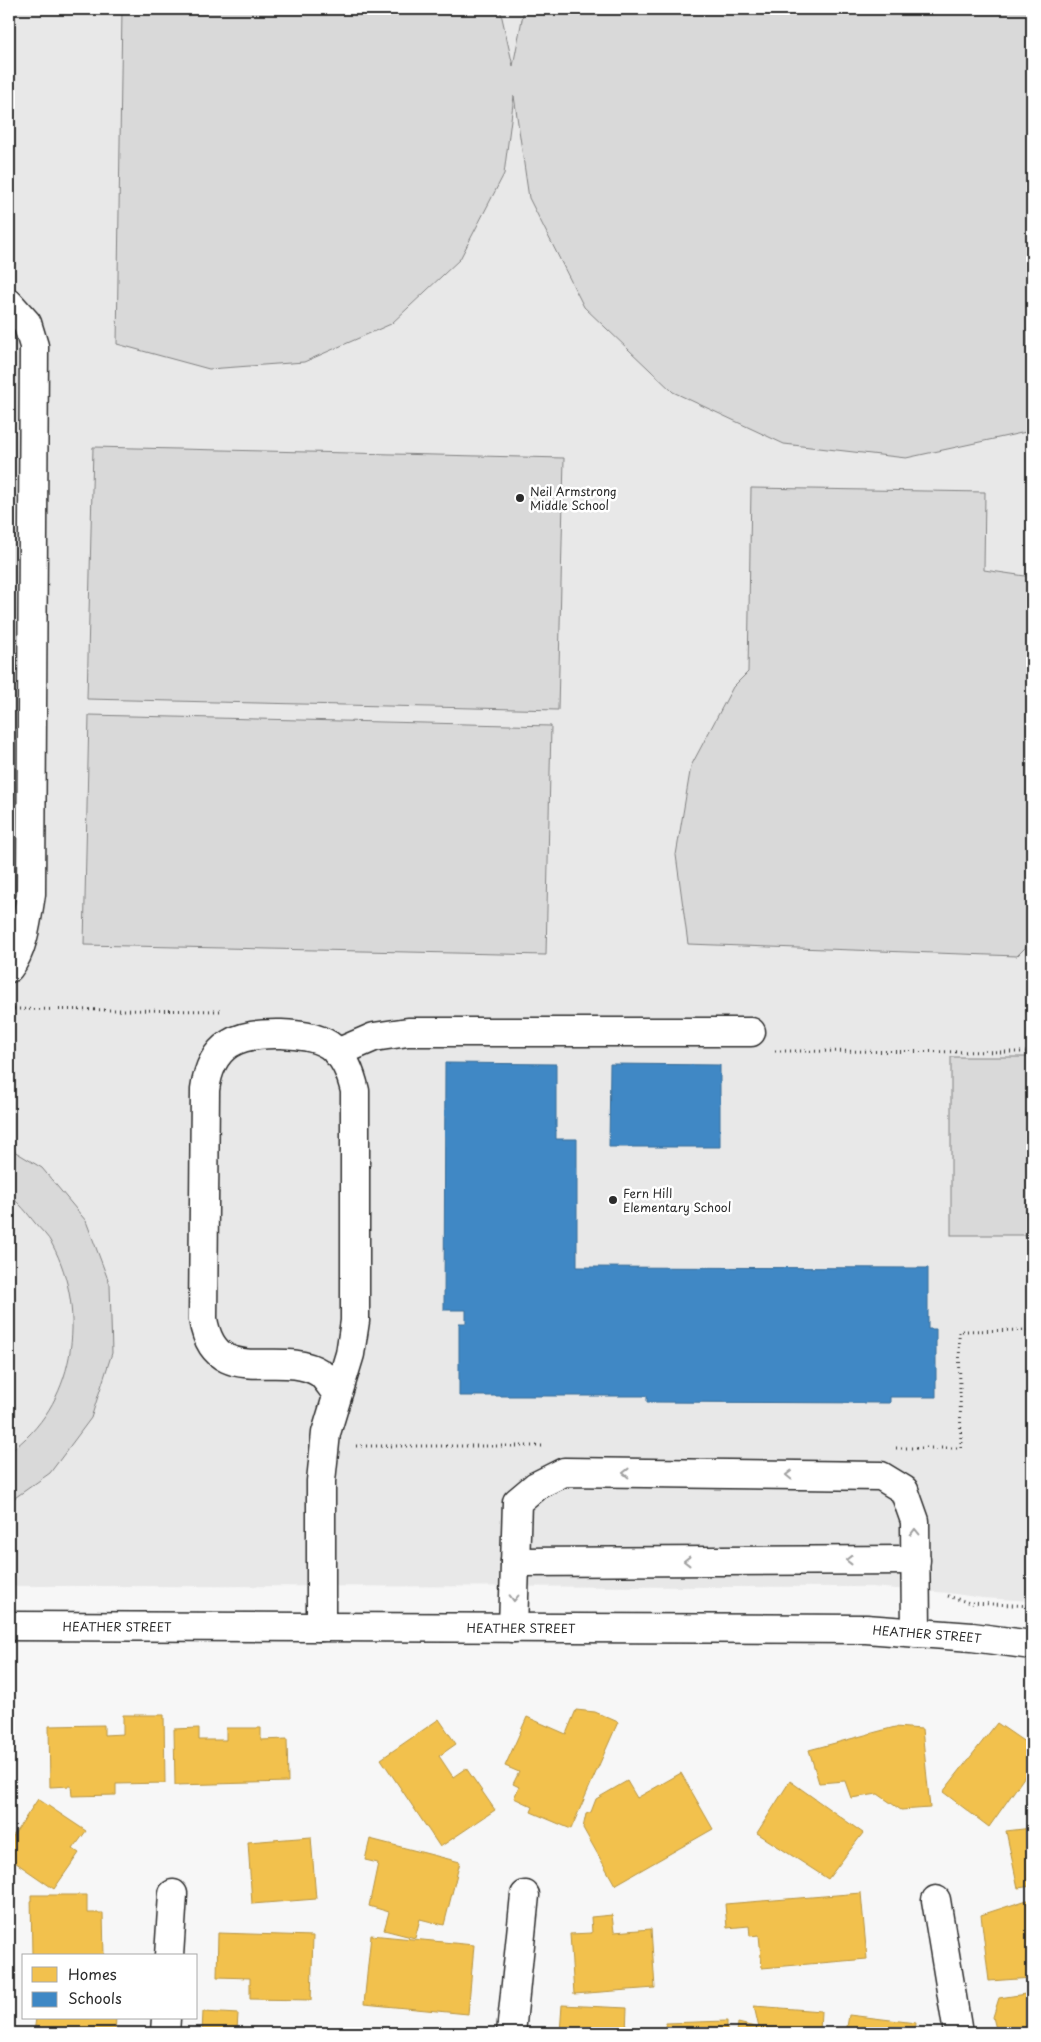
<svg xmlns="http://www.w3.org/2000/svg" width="1041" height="2042" font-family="'Playpen Sans',sans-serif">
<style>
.built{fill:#e8e8e8}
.green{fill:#d9d9d9;stroke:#828282}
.homes{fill:#f2c14e;stroke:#b69444}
.schools{fill:#3f88c5;stroke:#396c97}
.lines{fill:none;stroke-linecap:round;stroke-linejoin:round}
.minor-casing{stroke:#2b2b2b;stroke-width:31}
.path{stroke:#2b2b2b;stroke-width:3;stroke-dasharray:1 4;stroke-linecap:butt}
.minor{stroke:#fff;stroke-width:28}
.oneway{stroke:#a0a0a0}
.poi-dot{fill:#2b2b2b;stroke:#fff;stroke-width:2}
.labels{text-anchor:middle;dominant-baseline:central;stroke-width:5;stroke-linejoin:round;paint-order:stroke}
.poi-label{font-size:12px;fill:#2b2b2b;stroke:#fff;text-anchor:start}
.street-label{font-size:12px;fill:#2b2b2b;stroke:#fff}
</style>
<rect width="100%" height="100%" fill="#f7f7f7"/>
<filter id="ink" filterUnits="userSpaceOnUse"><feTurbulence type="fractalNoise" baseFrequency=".02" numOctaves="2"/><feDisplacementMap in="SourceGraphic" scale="10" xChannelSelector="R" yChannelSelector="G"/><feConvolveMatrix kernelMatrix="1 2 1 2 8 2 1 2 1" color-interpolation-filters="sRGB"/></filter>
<g filter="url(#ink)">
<polygon class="built" points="9,9 1032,9 1032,1601 982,1598 949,1593 871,1587 9,1586"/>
<g class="green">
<polygon points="122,9 500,9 513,66 524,9 1032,9 1032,222 1026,432 906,458 784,444 673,392 584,307 529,198 514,96 504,174 460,259 391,324 304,362 209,369 117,344"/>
<polygon points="93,447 564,458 558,710 87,699"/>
<polygon points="751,488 985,492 984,570 1032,577 1032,941 1017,956 688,944 676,855 691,766 733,687 748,672"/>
<polygon points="89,715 551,726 546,955 84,945"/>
<rect x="951" y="1057" width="79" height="178"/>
<path d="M9,1148L42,1168L86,1221L110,1285L112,1353L91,1418L50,1473L9,1502V1452C75,1406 89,1313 52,1244C48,1236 41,1230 35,1223C27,1213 20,1203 9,1196Z"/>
</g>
<g class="homes">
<polygon points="576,1710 595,1712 618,1722 571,1829 531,1812 533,1807 514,1798 519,1787 513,1784 519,1772 505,1766 527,1717 566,1734"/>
<polygon points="123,1715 164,1715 165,1783 116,1784 116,1795 72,1796 71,1786 50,1787 49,1726 104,1725 104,1735 123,1734"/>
<polygon points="439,1719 456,1744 439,1756 453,1777 466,1768 495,1810 440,1847 381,1759"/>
<polygon points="997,1723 1032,1747 1032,1766 989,1827 943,1792"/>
<polygon points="895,1727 922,1729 930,1808 901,1810 878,1794 851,1798 845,1781 819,1783 809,1750"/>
<polygon points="199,1728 199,1740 226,1740 226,1728 261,1728 261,1740 287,1739 288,1782 175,1785 174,1729"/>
<polygon points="681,1773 713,1829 615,1885 583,1828 586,1814 591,1812 596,1799 627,1781 637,1798"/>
<polygon points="790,1781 863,1833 828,1879 757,1833"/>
<polygon points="38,1799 86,1831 73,1849 79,1853 54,1889 9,1858 9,1842"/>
<polygon points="1032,1828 1032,1886 1018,1888 1006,1831"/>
<polygon points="311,1837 316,1899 252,1904 248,1842"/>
<polygon points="370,1839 460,1862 444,1925 420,1919 415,1938 384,1930 389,1912 369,1906 378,1863 365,1860"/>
<polygon points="861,1893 867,1959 762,1968 759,1935 750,1936 749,1926 727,1928 725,1904"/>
<polygon points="31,1895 87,1895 87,1913 103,1913 104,1956 32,1956"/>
<polygon points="1027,1900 1032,1901 1032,1978 989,1981 981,1915"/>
<polygon points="612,1915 614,1932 651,1929 655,1988 574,1994 570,1934 592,1933 591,1917"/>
<polygon points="218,1933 313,1936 311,2000 250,1999 250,1978 217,1977"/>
<polygon points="371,1935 474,1945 468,2014 364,2004"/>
<polygon points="1032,1993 1032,2033 997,2033 993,2017 999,1998"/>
<polygon points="562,2005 627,2008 626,2033 560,2033"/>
<polygon points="754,2006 821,2011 820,2033 737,2033 738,2023 759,2028"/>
<polygon points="203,2012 238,2014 237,2030 295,2033 202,2033"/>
<polygon points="849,2015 916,2023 915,2033 846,2033"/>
<polygon points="36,2018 116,2018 115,2033 34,2033"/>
<polygon points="727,2021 727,2033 666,2033 666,2023"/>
<polygon points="375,2028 432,2033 375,2033"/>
</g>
<g class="schools">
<polygon points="445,1063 556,1064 556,1139 577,1139 577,1267 928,1268 928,1329 936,1329 936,1397 890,1397 890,1403 647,1402 647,1396 459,1396 459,1323 466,1323 466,1310 444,1310"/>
<polygon points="610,1064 720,1065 720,1147 609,1147"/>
</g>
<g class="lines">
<defs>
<g id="minor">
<path d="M9,303L27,323L34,346L31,894C27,918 24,949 9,968"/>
<polyline points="337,1053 374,1037 408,1032 751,1032"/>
<polyline points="515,1562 916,1560"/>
<path id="s1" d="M9,1626L866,1629L972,1637L1032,1645"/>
<path d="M321,1627V1481L326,1433L350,1354L355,1321V1091C351,1074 345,1056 329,1045C315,1036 298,1035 281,1034C238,1033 211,1043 205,1090L203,1319C215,1392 280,1347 320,1373C326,1378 332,1388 337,1394"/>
<polyline points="513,1628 517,1502 536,1486 564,1472 881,1476 904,1490 915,1521 916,1633"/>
<polyline points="936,1900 958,2033"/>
<polyline points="169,1956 173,1894"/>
<polyline points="165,2033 166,2018"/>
<polyline points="511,2033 525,1895"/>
</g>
</defs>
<use href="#minor" class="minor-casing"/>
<g class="path">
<polyline points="9,1009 223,1011"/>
<polyline points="775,1051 1032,1052"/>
<polyline points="356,1446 542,1446"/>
<polyline points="896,1448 961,1448 959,1331 1032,1330"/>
<polyline points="948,1596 970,1603 1032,1606"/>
</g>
<use href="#minor" class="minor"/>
</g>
<defs><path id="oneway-chevron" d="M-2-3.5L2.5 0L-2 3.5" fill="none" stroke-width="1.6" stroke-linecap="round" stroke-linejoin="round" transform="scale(1.25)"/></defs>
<g class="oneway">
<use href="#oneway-chevron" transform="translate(626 1473) rotate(-179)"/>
<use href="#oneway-chevron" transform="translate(789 1475) rotate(-179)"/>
<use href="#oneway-chevron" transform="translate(915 1532) rotate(-91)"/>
<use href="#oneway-chevron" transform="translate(849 1560) rotate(180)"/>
<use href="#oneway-chevron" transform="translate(687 1561) rotate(180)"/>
<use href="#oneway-chevron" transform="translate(514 1598) rotate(91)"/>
</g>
</g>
<g class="poi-dot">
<circle cx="520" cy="498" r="5"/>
<circle cx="613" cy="1200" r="5"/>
</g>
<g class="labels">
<g class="poi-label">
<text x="530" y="491">Neil Armstrong<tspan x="530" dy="14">Middle School</tspan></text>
<text x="623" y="1193">Fern Hill<tspan x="623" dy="14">Elementary School</tspan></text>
</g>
<g class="street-label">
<text stroke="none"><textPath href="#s1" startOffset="108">HEATHER STREET</textPath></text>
<text stroke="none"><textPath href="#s1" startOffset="512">HEATHER STREET</textPath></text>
<text stroke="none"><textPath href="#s1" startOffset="918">HEATHER STREET</textPath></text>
</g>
</g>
<rect width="1041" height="2042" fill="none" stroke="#fff" stroke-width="30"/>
<rect x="15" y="15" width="1011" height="2012" fill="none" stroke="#2b2b2b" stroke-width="2" filter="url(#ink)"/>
<rect x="22" y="1954" width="175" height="65" fill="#ffffff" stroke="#aaaaaa"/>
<rect x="32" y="1967" width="25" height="15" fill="#f2c14e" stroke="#aaaaaa"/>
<text x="68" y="1980" font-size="15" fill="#2b2b2b">Homes</text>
<rect x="32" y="1992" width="25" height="15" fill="#3f88c5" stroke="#aaaaaa"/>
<text x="68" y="2004" font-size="15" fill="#2b2b2b">Schools</text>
</svg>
